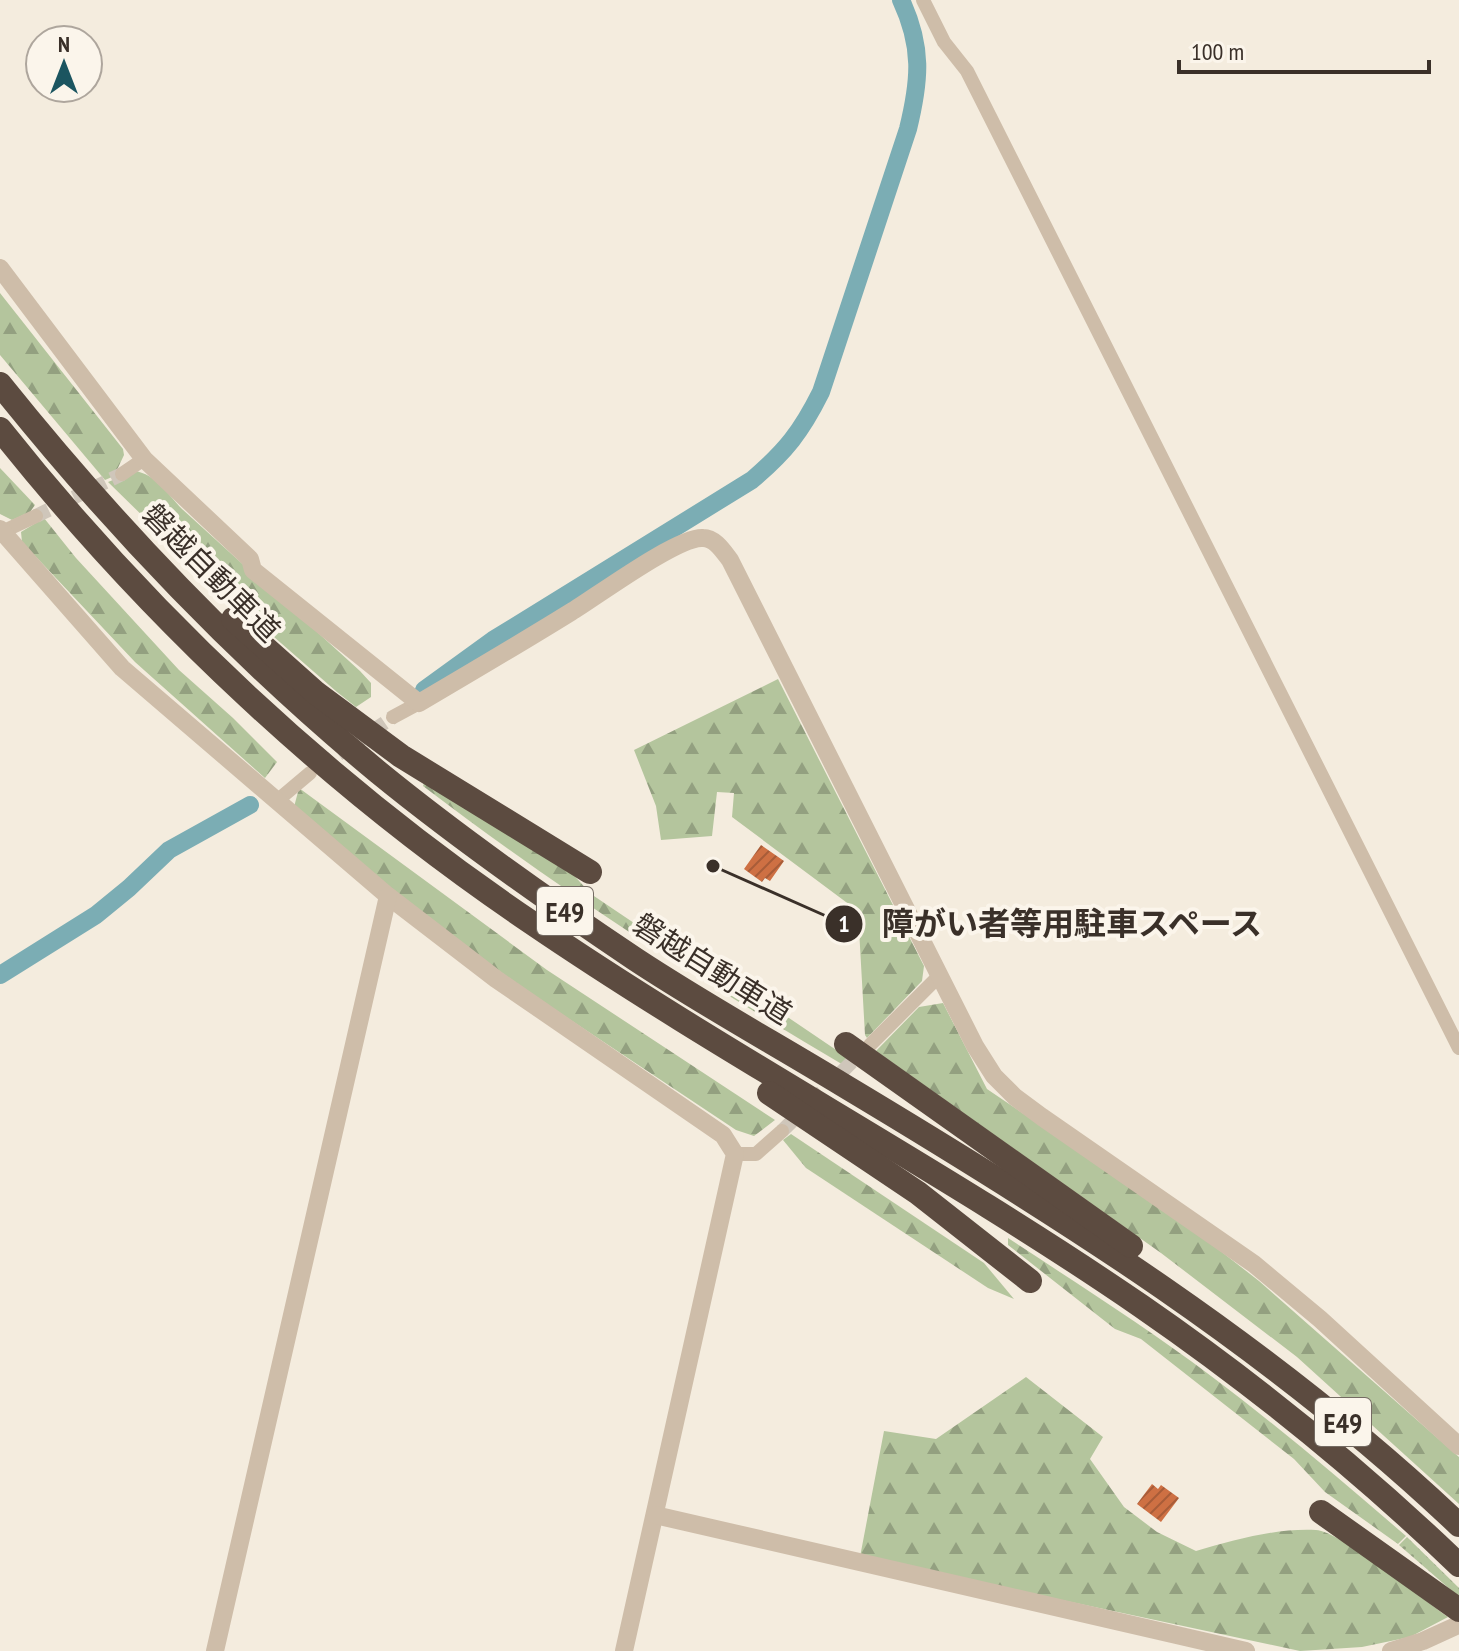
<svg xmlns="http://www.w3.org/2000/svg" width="1459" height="1651" font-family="'PT Sans Narrow','Noto Sans JP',sans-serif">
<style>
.grass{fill:url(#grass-dots)}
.forest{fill:url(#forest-firs)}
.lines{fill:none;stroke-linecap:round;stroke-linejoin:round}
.canal{stroke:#7badb4;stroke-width:18}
.building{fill:url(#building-hatch)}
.minor-tunnel{stroke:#cfc6ba;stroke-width:14;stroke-dasharray:14 7;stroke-linecap:butt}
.minor{stroke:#cebda9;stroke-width:14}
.tertiary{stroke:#cebda9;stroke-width:18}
.motorway{stroke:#5c4b40;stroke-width:24}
.labels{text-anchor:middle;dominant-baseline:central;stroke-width:8;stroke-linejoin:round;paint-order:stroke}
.shield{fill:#fbf5eb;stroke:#746b63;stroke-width:2}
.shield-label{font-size:28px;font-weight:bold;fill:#3a3029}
.street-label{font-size:30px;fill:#3a3029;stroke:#fbf5eb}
.leader{fill:none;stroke:#3a3029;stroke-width:3}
.callout-dot{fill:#3a3029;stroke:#fbf5eb;stroke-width:3}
.mark-label{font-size:24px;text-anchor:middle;font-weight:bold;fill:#fff}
.callout-label{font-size:32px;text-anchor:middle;font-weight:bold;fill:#3a3029;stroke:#fbf5eb;stroke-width:8;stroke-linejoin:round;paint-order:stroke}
</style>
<defs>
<pattern id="grass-dots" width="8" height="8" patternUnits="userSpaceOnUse" patternTransform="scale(2)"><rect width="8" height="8" fill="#b4c59d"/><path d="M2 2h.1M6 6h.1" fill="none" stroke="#93a080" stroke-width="1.8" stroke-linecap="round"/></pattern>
<pattern id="forest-firs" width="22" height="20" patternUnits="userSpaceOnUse" patternTransform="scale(2)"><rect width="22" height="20" fill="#b4c59d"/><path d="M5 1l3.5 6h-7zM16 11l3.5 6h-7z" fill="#93a080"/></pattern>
<pattern id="building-hatch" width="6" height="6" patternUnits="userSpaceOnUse" patternTransform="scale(2)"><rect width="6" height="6" fill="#ce7043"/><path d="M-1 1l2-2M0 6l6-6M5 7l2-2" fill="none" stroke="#a85c38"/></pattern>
</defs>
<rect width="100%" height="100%" fill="#f4ecde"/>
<polygon class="grass" points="1407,1537 1459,1588 1459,1597 1399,1545"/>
<g class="forest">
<polygon points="0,293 123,449 124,455 116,472 119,474 105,480 0,355"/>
<polygon points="0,468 35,505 30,512 12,520 0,514"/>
<path d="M135,471C155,474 168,494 182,509L360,671L371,683V697L356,707L337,692L202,574L108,482Z"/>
<polygon points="44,518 76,558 179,670 233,718 277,762 265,778 135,662 22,542 21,532"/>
<polygon points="778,679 924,966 922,981 867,1038 865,1035 858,911 732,817 734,793 717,792 712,836 661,840 656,806 634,750"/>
<path d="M424,783L569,870L591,894L766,1012L789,1018L851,1060L845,1066C699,980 558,889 423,786Z"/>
<polygon points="299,788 547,970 775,1120 754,1136 736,1130 524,989 328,846 294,807"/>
<polygon points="943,1003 987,1089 1182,1221 1259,1281 1459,1457 1459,1504 1297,1357 1161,1253 876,1051 919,1007"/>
<polygon points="791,1134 984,1263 1014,1299 988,1288 806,1168 783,1140"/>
<path d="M1008,1238C1076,1283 1146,1327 1211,1376C1279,1427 1342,1481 1406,1536L1398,1544L1325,1492L1294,1459L1141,1339L1115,1329L1008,1245Z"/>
<path d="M1026,1377L1103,1437L1090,1459L1124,1507L1157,1532L1196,1551C1235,1540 1275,1528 1316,1530C1340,1531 1424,1600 1448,1617L1410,1637L1362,1647L1300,1651L860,1557L884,1431L936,1439Z"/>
</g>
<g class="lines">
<g class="canal">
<path d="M424,690L493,640L752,480C786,451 801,432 821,392L908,129C920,80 923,47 901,0"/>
<polyline points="0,975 96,915 129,888 169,850 250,805"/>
</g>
</g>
<g class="building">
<polygon points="761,845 784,861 770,881 765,878 762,882 744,869"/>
<polygon points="1152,1484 1158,1489 1161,1485 1179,1498 1161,1522 1137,1504"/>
</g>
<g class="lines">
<g class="minor-tunnel">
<polyline points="36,516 122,474"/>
<polyline points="321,766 393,717"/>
<polyline points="782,1131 864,1050"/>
</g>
<g class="minor">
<polyline points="923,0 944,42 967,71 1459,1048"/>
<polyline points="122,474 144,459"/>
<polyline points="2,532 36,516"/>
<polyline points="393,717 419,703"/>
<polyline points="278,800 310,773"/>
<polyline points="870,1045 940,975"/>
<polyline points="735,1154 756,1154 782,1131"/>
</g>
<g class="tertiary">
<path d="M0,268L144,459L250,559L253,570L419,703C470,673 521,643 571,612C596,597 678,536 703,538C715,538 723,551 730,560L975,1046L994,1076L1015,1097L1042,1117L1254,1264L1320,1319L1459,1446"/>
<polyline points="0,529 122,668 388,896 496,979 723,1135 735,1154 624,1651"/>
<polyline points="655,1515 1246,1651"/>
<polyline points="215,1651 388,896"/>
<polyline points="1391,1651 1423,1641 1456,1626"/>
</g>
<g class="motorway">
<path d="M0,384C113,525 238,656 378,772C460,839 547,900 635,959C703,1004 774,1043 843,1085C1060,1215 1275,1350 1459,1525"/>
<path d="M0,429C150,618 332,788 532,923C730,1058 943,1170 1141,1306C1254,1384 1360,1470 1459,1565"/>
<polyline points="233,619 316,693 401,756 590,872"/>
<polyline points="846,1044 1131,1246"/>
<polyline points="769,1093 918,1193 1030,1281"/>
<polyline points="1321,1512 1459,1610"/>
</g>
</g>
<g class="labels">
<g class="shield">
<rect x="537" y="887" width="56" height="48" rx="6"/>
<rect x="1315" y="1398" width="56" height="48" rx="6"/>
</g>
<g class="shield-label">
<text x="565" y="911">E49</text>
<text x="1343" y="1422">E49</text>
</g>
<g class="street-label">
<text transform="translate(212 572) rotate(45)">磐越自動車道</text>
<text transform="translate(713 968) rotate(32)">磐越自動車道</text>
</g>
</g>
<path class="leader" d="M713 866L844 924"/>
<g class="callout-dot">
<circle cx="713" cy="866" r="8"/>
<circle cx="844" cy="924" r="20"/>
</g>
<g class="mark-label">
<text x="844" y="932">1</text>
</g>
<g class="callout-label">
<text x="1072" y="935">障がい者等用駐車スペース</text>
</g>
<g transform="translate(64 64)"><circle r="38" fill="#fbf5eb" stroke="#aea69d" stroke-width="2"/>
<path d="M0-6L14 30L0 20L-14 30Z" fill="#1b5560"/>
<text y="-12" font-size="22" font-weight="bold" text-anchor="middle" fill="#3a3029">N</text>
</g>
<path d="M1179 60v12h250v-12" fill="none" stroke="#3a3029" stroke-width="4"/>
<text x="1191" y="60" font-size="24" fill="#3a3029" stroke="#fbf5eb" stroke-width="6" paint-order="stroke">100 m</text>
</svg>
